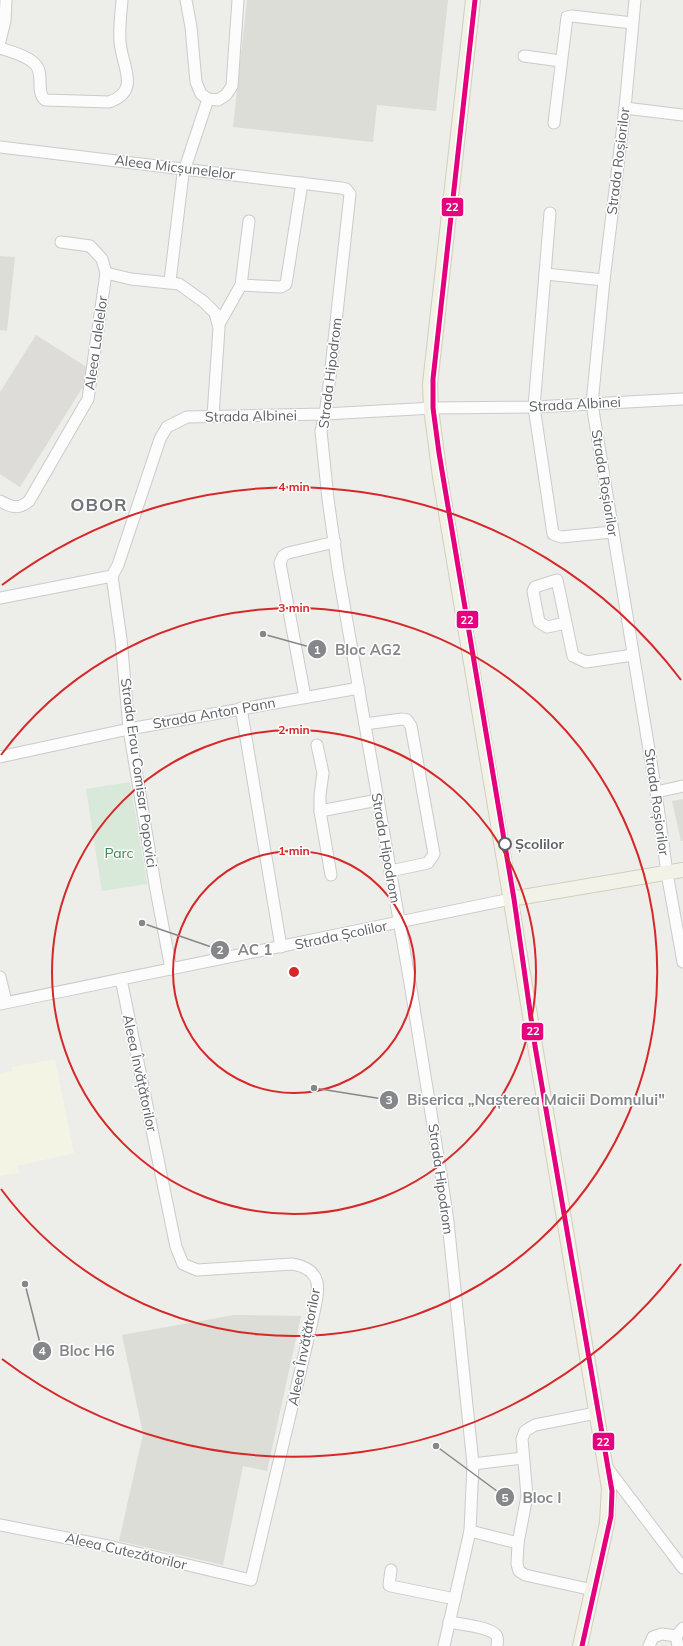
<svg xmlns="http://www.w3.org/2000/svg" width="683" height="1646" font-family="Mulish,sans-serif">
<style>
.commercial{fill:#f4f4e4}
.industrial{fill:#dddcd9}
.education{fill:#ddddd7}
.green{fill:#d8e8d9}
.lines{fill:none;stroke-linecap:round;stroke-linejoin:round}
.minor-casing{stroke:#cacbca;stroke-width:13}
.major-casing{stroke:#d2cfba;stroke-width:16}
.minor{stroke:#fcfcfc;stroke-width:11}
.major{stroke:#f2f2e9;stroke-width:14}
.tram-1-casing{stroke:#fff;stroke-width:8}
.tram-1{stroke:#e5007d;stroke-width:5}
.ring{fill:none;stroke:#d62828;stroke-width:2}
.stop-dot{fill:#fff;stroke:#5e6065;stroke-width:2}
.labels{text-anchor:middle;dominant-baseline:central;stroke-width:3;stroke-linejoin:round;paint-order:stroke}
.street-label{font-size:14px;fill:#5e6065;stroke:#fff}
.stop-label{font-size:14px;font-weight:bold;fill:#5e6065;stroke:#fff;text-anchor:start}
.park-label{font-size:14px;fill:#40824f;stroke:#fff}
.district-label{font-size:18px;font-weight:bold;letter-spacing:1px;fill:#6f7277;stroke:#fff}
.centre{fill:#d62828;stroke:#fff;stroke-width:2}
.ring-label{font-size:12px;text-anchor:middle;font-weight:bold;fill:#d62828;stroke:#fff;stroke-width:3;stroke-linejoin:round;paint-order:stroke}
.leader{fill:none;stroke:#86878a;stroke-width:1.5}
.callout-dot{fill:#86878a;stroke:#fff;stroke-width:1.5}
.mark-label{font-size:12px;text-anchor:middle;font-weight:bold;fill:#fff}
.callout-label{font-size:15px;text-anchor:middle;font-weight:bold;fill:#86878a;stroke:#fff;stroke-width:3;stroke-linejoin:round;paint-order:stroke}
.line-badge{stroke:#fff;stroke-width:1.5}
.badge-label{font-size:11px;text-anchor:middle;font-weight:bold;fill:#fff}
</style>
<rect width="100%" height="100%" fill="#edede9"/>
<polygon class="commercial" points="55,1059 74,1153 18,1166 19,1173 0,1176 0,1073 12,1071 12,1067"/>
<polygon class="industrial" points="36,335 93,371 20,487 0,474 0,392"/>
<g class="education">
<polygon points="247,0 448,0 436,111 377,105 373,142 233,127"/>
<polygon points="0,256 15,257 7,331 0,330"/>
<polygon points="683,799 683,841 681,841 672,801"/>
<polygon points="234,1315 301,1316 267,1471 243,1466 223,1565 119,1541 143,1434 122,1335"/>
</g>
<polygon class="green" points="130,782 147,884 102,891 86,789"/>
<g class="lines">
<defs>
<g id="minor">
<polyline points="186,0 191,27 196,82 201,94 208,99 218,100 226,95 232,86 238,0"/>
<polyline points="635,0 625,108 604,280 592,404 656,792 667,873 683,962"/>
<polyline points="0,41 5,21 6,0"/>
<path d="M0,48C11,52 26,55 35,64C45,74 35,91 45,100L109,102C142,91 121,65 120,41C119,28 121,13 122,0"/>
<polyline points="524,56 561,61"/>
<polyline points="625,108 683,115"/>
<polyline points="554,123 567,17 572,16 632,23"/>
<polyline points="0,147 341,188 346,189 350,194 330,377 325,414 321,431 328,499 338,570 410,983 442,1181 448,1222 473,1464 470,1531 444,1646"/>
<polyline points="550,213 534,407 553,534 561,537 612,532"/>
<polyline points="61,242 90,246 102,259 106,273"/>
<polyline points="545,274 604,280"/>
<polyline points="170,281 183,174 208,99"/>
<polyline points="241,285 281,287 286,284 302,183"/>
<polyline points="219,324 241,285 249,221"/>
<path d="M0,501C11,507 18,510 29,501L88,399L106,273L131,279L179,284L204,302L215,313L219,328L213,416"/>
<polyline points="112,576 121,639 129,729 156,890 171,969"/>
<polyline points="0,598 112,576 118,565 160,439 167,427 187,417 325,414 433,408 534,407 683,399"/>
<polyline points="566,623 547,627 539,622 533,591 535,587 557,580 573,656 586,662 633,655"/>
<polyline points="305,697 280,563 283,556 288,553 335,542"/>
<polyline points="241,708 281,947"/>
<polyline points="365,724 402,719 407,720 411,726 434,854 428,863 390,871"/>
<polyline points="317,745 323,773 320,795 320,811 331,875"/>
<polyline points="0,757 129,729 359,688"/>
<polyline points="656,792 683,786"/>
<polyline points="320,811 378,800"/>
<polyline points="0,977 6,1002"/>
<polyline points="0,1004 511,899"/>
<polyline points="473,1464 523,1458"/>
<polyline points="605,1465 683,1568"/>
<path d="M0,1525L108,1546L251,1580L312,1322C317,1295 328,1270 292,1264L197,1270L183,1264L176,1247L121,979"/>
<polyline points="470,1531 518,1543 517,1564 519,1571 525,1575 593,1590"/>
<polyline points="518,1543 527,1496 522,1439 525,1431 535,1425 596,1413"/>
<polyline points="391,1570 389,1585 391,1586 455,1599"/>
<path d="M449,1622C460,1624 488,1627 495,1634C499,1637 497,1642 497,1646"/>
<polyline points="649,1646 653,1637 662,1634 676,1636"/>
<polyline points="678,1646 676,1636 683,1628"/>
</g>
<g id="major">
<polyline points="473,0 430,384 431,408 440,477 609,1488 607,1523 580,1646"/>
<polyline points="511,899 683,870"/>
</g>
</defs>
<use href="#minor" class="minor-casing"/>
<use href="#major" class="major-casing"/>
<use href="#minor" class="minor"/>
<use href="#major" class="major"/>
<defs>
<polyline id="tram-1" points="475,0 433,379 433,408 439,453 514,899 535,1046 612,1491 611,1516 582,1646"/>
</defs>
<use href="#tram-1" class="tram-1-casing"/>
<use href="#tram-1" class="tram-1"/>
</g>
<g class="ring">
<circle cx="294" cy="972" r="121"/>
<circle cx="294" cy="972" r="242"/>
<path d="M1 755A364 364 0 1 1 1 1189"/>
<path d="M681 1264A485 485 0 0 1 2 1359M2 585A485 485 0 0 1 681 680"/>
</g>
<circle class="stop-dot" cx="505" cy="844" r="6"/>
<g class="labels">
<g class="street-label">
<text transform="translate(618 161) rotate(-83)">Strada Roșiorilor</text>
<text transform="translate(175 167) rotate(7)">Aleea Micșunelelor</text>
<text transform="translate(96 343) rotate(-82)">Aleea Lalelelor</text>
<text transform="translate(330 373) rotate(-83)">Strada Hipodrom</text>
<text transform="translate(575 404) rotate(-3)">Strada Albinei</text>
<text transform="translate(251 416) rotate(-1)">Strada Albinei</text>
<text transform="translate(605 483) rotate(81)">Strada Roșiorilor</text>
<text transform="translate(214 713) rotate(-10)">Strada Anton Pann</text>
<text transform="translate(139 773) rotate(82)">Strada Erou Comisar Popovici</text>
<text transform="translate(657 802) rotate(82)">Strada Roșiorilor</text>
<text transform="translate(386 848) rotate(80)">Strada Hipodrom</text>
<text transform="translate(341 935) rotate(-12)">Strada Școlilor</text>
<text transform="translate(140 1073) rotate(78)">Aleea Învățătorilor</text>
<text transform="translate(441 1179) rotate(82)">Strada Hipodrom</text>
<text transform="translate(304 1347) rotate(-79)">Aleea Învățătorilor</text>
<text transform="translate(126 1551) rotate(13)">Aleea Cutezătorilor</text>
</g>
<g class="stop-label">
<text x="515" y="844">Școlilor</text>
</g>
<g class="park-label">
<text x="119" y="853">Parc</text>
</g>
<g class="district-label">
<text x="99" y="504">OBOR</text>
</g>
</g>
<circle cx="294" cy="972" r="6" class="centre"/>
<g class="ring-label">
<text x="294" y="491">4 min</text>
<text x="294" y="612">3 min</text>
<text x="294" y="734">2 min</text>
<text x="294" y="855">1 min</text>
</g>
<path class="leader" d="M263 634L317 649M142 923L220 950M314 1088L389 1100M25 1284L42 1351M436 1446L505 1497"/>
<g class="callout-dot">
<circle cx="263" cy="634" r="4"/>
<circle cx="142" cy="923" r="4"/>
<circle cx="314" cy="1088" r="4"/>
<circle cx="25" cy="1284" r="4"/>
<circle cx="436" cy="1446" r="4"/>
<circle cx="317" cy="649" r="10"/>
<circle cx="220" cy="950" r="10"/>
<circle cx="389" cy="1100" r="10"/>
<circle cx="42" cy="1351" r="10"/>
<circle cx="505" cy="1497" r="10"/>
</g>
<g class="mark-label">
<text x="317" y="654">1</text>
<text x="220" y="954">2</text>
<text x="389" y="1104">3</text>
<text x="42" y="1355">4</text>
<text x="505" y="1502">5</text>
</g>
<g class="callout-label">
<text x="368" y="655">Bloc AG2</text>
<text x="255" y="955">AC 1</text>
<text x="536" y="1105">Biserica „Nașterea Maicii Domnului"</text>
<text x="87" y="1356">Bloc H6</text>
<text x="542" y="1503">Bloc I</text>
</g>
<g class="line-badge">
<rect x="441" y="197" width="23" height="20" rx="4" fill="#e5007d"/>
<rect x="456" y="610" width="23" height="19" rx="4" fill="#e5007d"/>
<rect x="521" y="1022" width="23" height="19" rx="4" fill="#e5007d"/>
<rect x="592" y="1432" width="23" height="19" rx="4" fill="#e5007d"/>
</g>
<g class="badge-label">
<text x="452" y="211">22</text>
<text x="467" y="624">22</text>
<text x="533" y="1035">22</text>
<text x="603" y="1446">22</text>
</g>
</svg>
